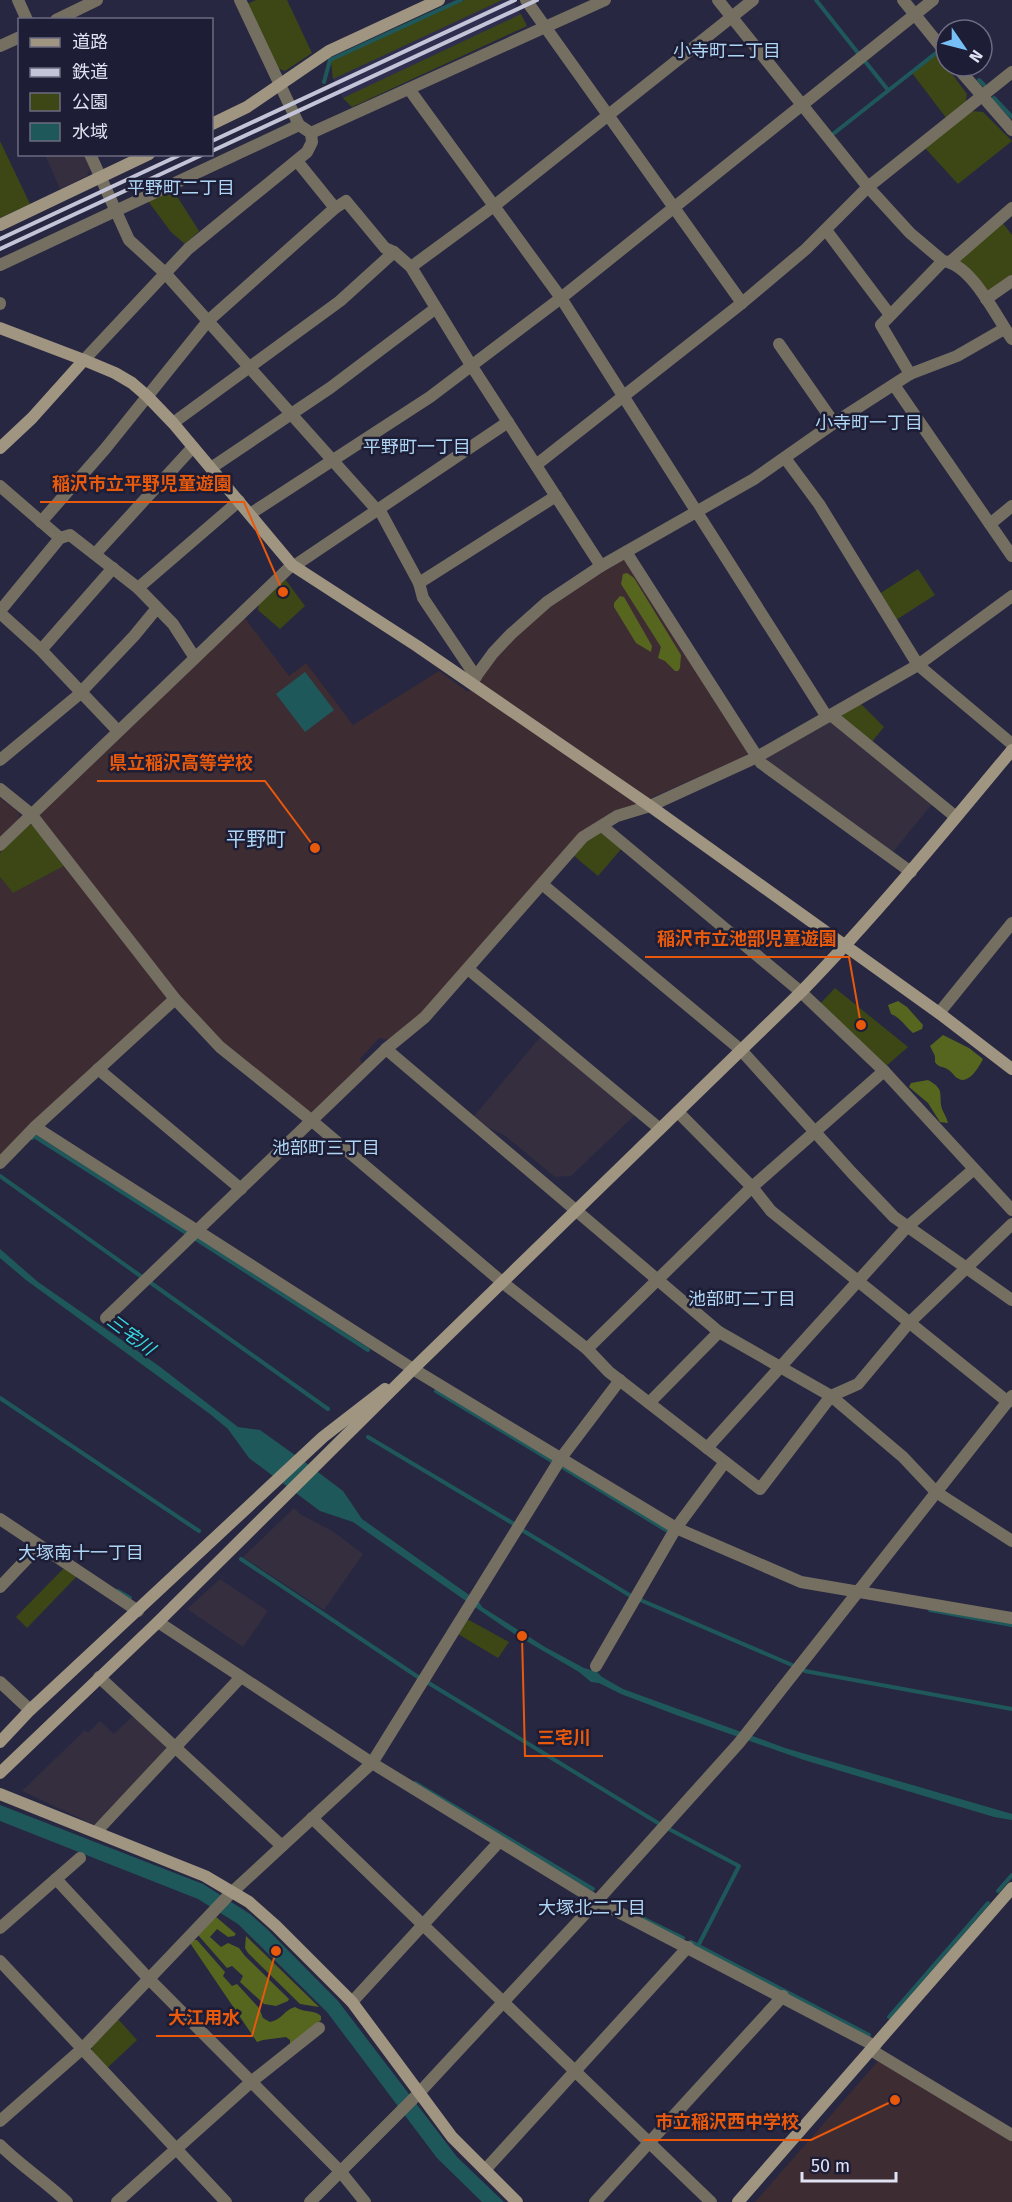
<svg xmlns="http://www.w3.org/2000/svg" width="1012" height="2202" font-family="'Fira Sans','Noto Sans JP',sans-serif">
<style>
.built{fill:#2f2e4f}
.industrial{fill:#342e3f}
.education{fill:#3e2c33}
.green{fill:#3c4715}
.forest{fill:#56661e}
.water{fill:#1f585b}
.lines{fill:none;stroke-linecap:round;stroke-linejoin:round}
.stream{stroke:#1f585b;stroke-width:4}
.street{stroke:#756f62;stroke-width:12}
.secondary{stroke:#9f9580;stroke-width:12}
.rail{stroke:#c3c4d7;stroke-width:4}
.labels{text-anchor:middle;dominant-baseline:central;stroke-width:5;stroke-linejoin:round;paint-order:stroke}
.neighbourhood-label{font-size:18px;fill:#aed5f4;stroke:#1e1d36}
.water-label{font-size:18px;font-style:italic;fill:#35d9e0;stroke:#1e1d36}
.quarter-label{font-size:20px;fill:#aed5f4;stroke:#1e1d36}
.leader{fill:none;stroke:#e8590c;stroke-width:2}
.callout-dot{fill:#e8590c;stroke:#1e1d36;stroke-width:2}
.callout-label{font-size:18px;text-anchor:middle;font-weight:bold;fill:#e8590c;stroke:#1e1d36;stroke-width:5;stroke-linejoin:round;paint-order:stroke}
</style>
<rect width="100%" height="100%" fill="#272741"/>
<polygon class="built" points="465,0 513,0 527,26 352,107 343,98 333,79 331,61"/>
<g class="industrial">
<polygon points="45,155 84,155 90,169 87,176 60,189"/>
<polygon points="829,722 835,723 933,803 892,853 764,761 767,757"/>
<polygon points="541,1036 635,1115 571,1176 555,1177 504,1135 489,1128 474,1116"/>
<polygon points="294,1508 300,1514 334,1532 363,1554 324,1610 243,1557"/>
<polygon points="220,1579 268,1611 243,1647 187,1609"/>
<polygon points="135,1714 167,1745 167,1751 101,1822 94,1825 22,1791 85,1730 88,1733 100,1721 114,1734"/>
</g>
<g class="education">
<polygon points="621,560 627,561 748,751 746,756 626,809 615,811 425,1013 390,1040 379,1038 360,1059 363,1066 314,1112 308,1111 225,1044 175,992 0,1159 0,877 13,893 72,862 40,819 40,813 244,617 289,676 306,663 353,725 439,671 468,692 529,619"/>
<polygon points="0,798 19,813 19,820 26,827 0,853"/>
<polygon points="879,2060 1012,2141 1012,2202 755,2202"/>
</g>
<g class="green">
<polygon points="256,0 287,0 312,53 285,71 277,68 247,4"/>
<polygon points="465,0 502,0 333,79 331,61"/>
<polygon points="521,14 527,26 352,107 343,98"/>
<polygon points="937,54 967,94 965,105 947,119 912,73"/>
<polygon points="972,111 983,112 1012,141 958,184 925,148"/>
<polygon points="0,141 30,204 0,218"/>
<polygon points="173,190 199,231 185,244 171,232 148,201"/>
<polygon points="1002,222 1012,235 1012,278 989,293 958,261"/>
<polygon points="918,569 935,595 896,620 879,594"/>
<polygon points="285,579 305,606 280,629 258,610 259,604"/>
<polygon points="861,704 884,727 871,743 841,719 842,714"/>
<polygon points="28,824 36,826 64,866 13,893 0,877 0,853"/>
<polygon points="597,832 603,833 622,848 598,876 573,855 586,840"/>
<polygon points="835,988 908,1047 885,1067 820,1004"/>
<polygon points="66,1566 78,1575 27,1628 16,1617"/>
<polygon points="467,1619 509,1642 498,1658 458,1634"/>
<polygon points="117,2018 137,2040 106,2069 92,2054 92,2045"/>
</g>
<g class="forest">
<polygon points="627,573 634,578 681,655 680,668 678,671 675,671 665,661 658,658 661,647 621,584 623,574"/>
<polygon points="620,596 624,597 652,646 651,652 636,643 614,607 614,603"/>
<path d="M898,1001L907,1007L923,1025L922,1029L913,1033C905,1026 901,1018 891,1014L888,1005Z"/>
<path d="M943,1035L969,1048L983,1059C979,1067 969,1084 959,1079C954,1077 952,1071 947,1069C942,1066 939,1068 935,1062V1056L930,1046Z"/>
<path d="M928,1080C946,1090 938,1094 942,1109C944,1114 947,1118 948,1123L940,1122L928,1103L909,1087L911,1083Z"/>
<polygon points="215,1916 236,1934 234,1936 228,1937 217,1929 210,1937 221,1947 228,1943 239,1948 245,1956 289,1999 288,2001 276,2006 264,2004 240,1982 243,1976 232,1966 227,1968 198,1935"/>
<polygon points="246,1936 319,2007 300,2004 248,1953 245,1948"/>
<path d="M194,1940H197L225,1972L223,1976L232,1986L237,1984L259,2008L263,2018L270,2022C282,2020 285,2009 295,2007C304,2013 313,2009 321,2016V2020L290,2047V2040L286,2037L263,2040L257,2042L190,1943Z"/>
</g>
<g class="water">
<polygon points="305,672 334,710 305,732 276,694"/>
<polygon points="0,1249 38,1282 159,1366 238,1427 260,1430 306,1463 343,1491 362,1519 479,1602 482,1607 545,1647 584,1668 597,1672 602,1677 623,1689 785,1748 1012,1814 1012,1820 994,1817 804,1760 679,1716 621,1694 599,1683 591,1682 579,1672 516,1635 466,1601 353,1522 320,1511 249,1458 228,1429 210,1414 26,1280 0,1258"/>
<polygon points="0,1805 203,1884 250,1914 267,1929 338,2001 457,2157 504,2202 482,2202 437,2158 327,2012 238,1924 198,1899 0,1821"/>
</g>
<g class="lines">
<g class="stream">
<polyline points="816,0 858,53"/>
<polyline points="864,60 888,90"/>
<polyline points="969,66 973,72"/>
<polyline points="979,80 984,85"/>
<polyline points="324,82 330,60 461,0"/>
<polyline points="994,98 1012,117"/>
<polyline points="833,134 936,53"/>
<polyline points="32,1138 34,1136 188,1234"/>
<polyline points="0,1176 142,1277"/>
<polyline points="196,1239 368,1350"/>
<polyline points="151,1283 328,1409"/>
<polyline points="436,1391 552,1461"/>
<polyline points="0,1398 199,1531"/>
<polyline points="368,1437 514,1524"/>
<polyline points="564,1468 666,1530"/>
<polyline points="522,1530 631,1596"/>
<polyline points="241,1559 418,1677"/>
<polyline points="118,1591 130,1598"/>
<polyline points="638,1599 792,1665"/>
<polyline points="930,1610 1012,1625"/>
<polyline points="805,1671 1012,1709"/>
<polyline points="427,1682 658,1823"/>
<polyline points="415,1783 593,1889"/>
<polyline points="669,1829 739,1866 698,1946"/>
<polyline points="998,1891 1012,1875"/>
<polyline points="636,1915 683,1938"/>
<polyline points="691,1942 869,2035"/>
<polyline points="889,2017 988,1903"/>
</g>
<g class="street">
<polyline points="18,0 27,20"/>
<polyline points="526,0 742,303"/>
<path d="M718,0L868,187L910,233L943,261C972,264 996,317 1012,339"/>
<polyline points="903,0 946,53"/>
<polyline points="56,20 97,0"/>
<polyline points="0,46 20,37"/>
<polyline points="956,66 1012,130"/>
<polyline points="409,89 561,298 827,717"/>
<polyline points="311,133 605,0"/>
<polyline points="90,154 129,240 165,273 377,510"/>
<polyline points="297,161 335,208"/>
<polyline points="826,230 890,315"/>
<polyline points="950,262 1012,208"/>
<polyline points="0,265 299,125"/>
<polyline points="411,267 494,206 753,0"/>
<polyline points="986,299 1012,281"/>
<polyline points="0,303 0,304"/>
<polyline points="779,344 834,423"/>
<polyline points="84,360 188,249 307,152 312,142 311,133 299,125 240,0"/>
<polyline points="910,374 881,325 943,261"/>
<polyline points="894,385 1012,556"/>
<polyline points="173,423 340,301 394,252"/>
<polyline points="785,458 819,504 918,665 1012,744"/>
<polyline points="536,465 742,303 806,249 868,187 1012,72"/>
<polyline points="211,468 330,388 436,308"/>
<polyline points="0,486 60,538 0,611"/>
<polyline points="379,509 419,583 423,598 476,677"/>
<polyline points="250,514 430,397 561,298 933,0"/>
<polyline points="41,522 105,449 208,321 335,208 346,201 385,248 394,252 411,267 471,365 601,566"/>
<polyline points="990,524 1012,506"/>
<polyline points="60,538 70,535 138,588 173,624 195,658"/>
<polyline points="626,552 761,763 911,872"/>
<polyline points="95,554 193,447"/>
<polyline points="294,566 508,422"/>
<polyline points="419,583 556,496"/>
<polyline points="138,588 239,501"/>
<polyline points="0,613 41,650 118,731"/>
<polyline points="41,650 113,568"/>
<polyline points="471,683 493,653 511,634 547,602 601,566 754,479 834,423 910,374 957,356 1004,329"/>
<polyline points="81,692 134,636 157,608"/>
<polyline points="831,715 956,817"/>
<polyline points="0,760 82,692"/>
<polyline points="0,789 31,814 175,999 220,1047 311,1120 502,1282 587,1349 609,1372 760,1489 831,1396 858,1384 908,1324 1012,1224"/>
<polyline points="602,826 801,992 884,1071 1012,1210"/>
<polyline points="0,845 292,565"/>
<polyline points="542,884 741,1050 852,1173 894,1217 1012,1300"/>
<polyline points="468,969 660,1129"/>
<polyline points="939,1013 1012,923"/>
<polyline points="386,1049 719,1332 831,1396 903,1457 936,1492 1012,1541"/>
<polyline points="98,1069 241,1189"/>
<polyline points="678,1112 752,1187 771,1211 1008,1402"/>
<polyline points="35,1127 413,1369 676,1528 801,1582 1012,1618"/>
<polyline points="0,1163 35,1127 175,999"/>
<polyline points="106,1318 386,1049 425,1017 583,837 617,816 650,806 757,757 918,665 1012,596"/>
<polyline points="587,1349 752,1187 884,1071"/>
<polyline points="649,1403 719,1332"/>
<polyline points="707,1448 906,1228 974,1169"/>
<polyline points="0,1519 138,1611"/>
<polyline points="0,1587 39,1546"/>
<polyline points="158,1622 372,1763 597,1901 875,2046"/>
<polyline points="596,1666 676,1528 725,1462"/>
<polyline points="99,1677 282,1846"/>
<polyline points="0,1682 30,1710"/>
<polyline points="312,1818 711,2202"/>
<polyline points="96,1832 241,1677"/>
<polyline points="56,1879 149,1979 340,2171 365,2202"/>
<polyline points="0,1928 80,1858"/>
<polyline points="0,1961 226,2202"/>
<polyline points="352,2002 499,1842"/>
<polyline points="871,2050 1012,2135"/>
<polyline points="0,2121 82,2049 228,1896 372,1763 561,1458 620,1380"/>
<path d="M0,2145C21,2166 46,2182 67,2202"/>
<polyline points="485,2170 688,1947"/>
<polyline points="117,2202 251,2082 319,2028"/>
<polyline points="310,2202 418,2094 597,1901 739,1743 1012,1396"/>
<polyline points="595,2202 783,1996"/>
</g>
<g class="secondary">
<polyline points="212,124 247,107 329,51 439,0"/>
<polyline points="0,225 149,154"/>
<polyline points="0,328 84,360 115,373 132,383 147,396 173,423 292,565 417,646 650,806 939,1013 1012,1069"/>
<polyline points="0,448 32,418 84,360"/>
<polyline points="0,1742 30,1710 323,1437 385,1389"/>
<path d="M0,1773L158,1622L413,1369L801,992C876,915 944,832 1012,750"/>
<polyline points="0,1794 205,1876 249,1902 276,1926 352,2002 452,2137 517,2202"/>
<polyline points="738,2202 1012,1888"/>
</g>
<g class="rail">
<polyline points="212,141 515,0"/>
<polyline points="212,151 537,0"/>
<polyline points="0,239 182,154"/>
<polyline points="0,249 204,154"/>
</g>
</g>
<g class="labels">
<g class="neighbourhood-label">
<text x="727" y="51">小寺町二丁目</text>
<text x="181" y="188">平野町二丁目</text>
<text x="869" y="423">小寺町一丁目</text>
<text x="417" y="447">平野町一丁目</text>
<text x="326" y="1148">池部町三丁目</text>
<text x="742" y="1299">池部町二丁目</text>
<text x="81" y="1553">大塚南十一丁目</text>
<text x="592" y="1908">大塚北二丁目</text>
</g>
<g class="water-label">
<text transform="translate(131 1335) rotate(37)">三宅川</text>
</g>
<g class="quarter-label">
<text x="256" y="839">平野町</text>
</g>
</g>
<path class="leader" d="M283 592L244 502H40M315 848L265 781H97M861 1025L849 957H645M522 1636L525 1756H603M276 1951L252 2036H156M895 2100L811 2140H643"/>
<g class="callout-dot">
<circle cx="283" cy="592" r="6"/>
<circle cx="315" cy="848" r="6"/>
<circle cx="861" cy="1025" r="6"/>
<circle cx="522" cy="1636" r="6"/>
<circle cx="276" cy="1951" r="6"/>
<circle cx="895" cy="2100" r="6"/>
</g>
<g class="callout-label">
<text x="142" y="490">稲沢市立平野児童遊園</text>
<text x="181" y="769">県立稲沢高等学校</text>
<text x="747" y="945">稲沢市立池部児童遊園</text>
<text x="564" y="1744">三宅川</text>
<text x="204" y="2024">大江用水</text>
<text x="727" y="2128">市立稲沢西中学校</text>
</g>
<rect x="18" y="18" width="195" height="138" fill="#1e1d36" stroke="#6c6b81" stroke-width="1.5"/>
<rect x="30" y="38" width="30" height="9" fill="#9f9580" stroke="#6c6b81" stroke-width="1.5"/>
<text x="72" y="48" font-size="18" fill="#e0e1f2">道路</text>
<rect x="30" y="68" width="30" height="9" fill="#c3c4d7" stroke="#6c6b81" stroke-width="1.5"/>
<text x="72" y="78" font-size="18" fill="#e0e1f2">鉄道</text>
<rect x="30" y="93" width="30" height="18" fill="#3c4715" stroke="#6c6b81" stroke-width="1.5"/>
<text x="72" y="108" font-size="18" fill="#e0e1f2">公園</text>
<rect x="30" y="123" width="30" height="18" fill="#1f585b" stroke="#6c6b81" stroke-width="1.5"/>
<text x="72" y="138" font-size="18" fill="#e0e1f2">水域</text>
<g transform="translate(964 48) rotate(125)"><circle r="28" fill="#1e1d36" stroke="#6c6b81" stroke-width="1.5"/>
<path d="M0-4.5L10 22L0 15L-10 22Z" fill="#77c0f7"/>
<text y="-9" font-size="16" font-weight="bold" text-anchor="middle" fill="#e0e1f2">N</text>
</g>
<path d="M802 2172v9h94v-9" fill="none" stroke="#e0e1f2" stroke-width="3"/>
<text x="811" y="2172" font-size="18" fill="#e0e1f2" stroke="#1e1d36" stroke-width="4.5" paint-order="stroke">50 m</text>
</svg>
